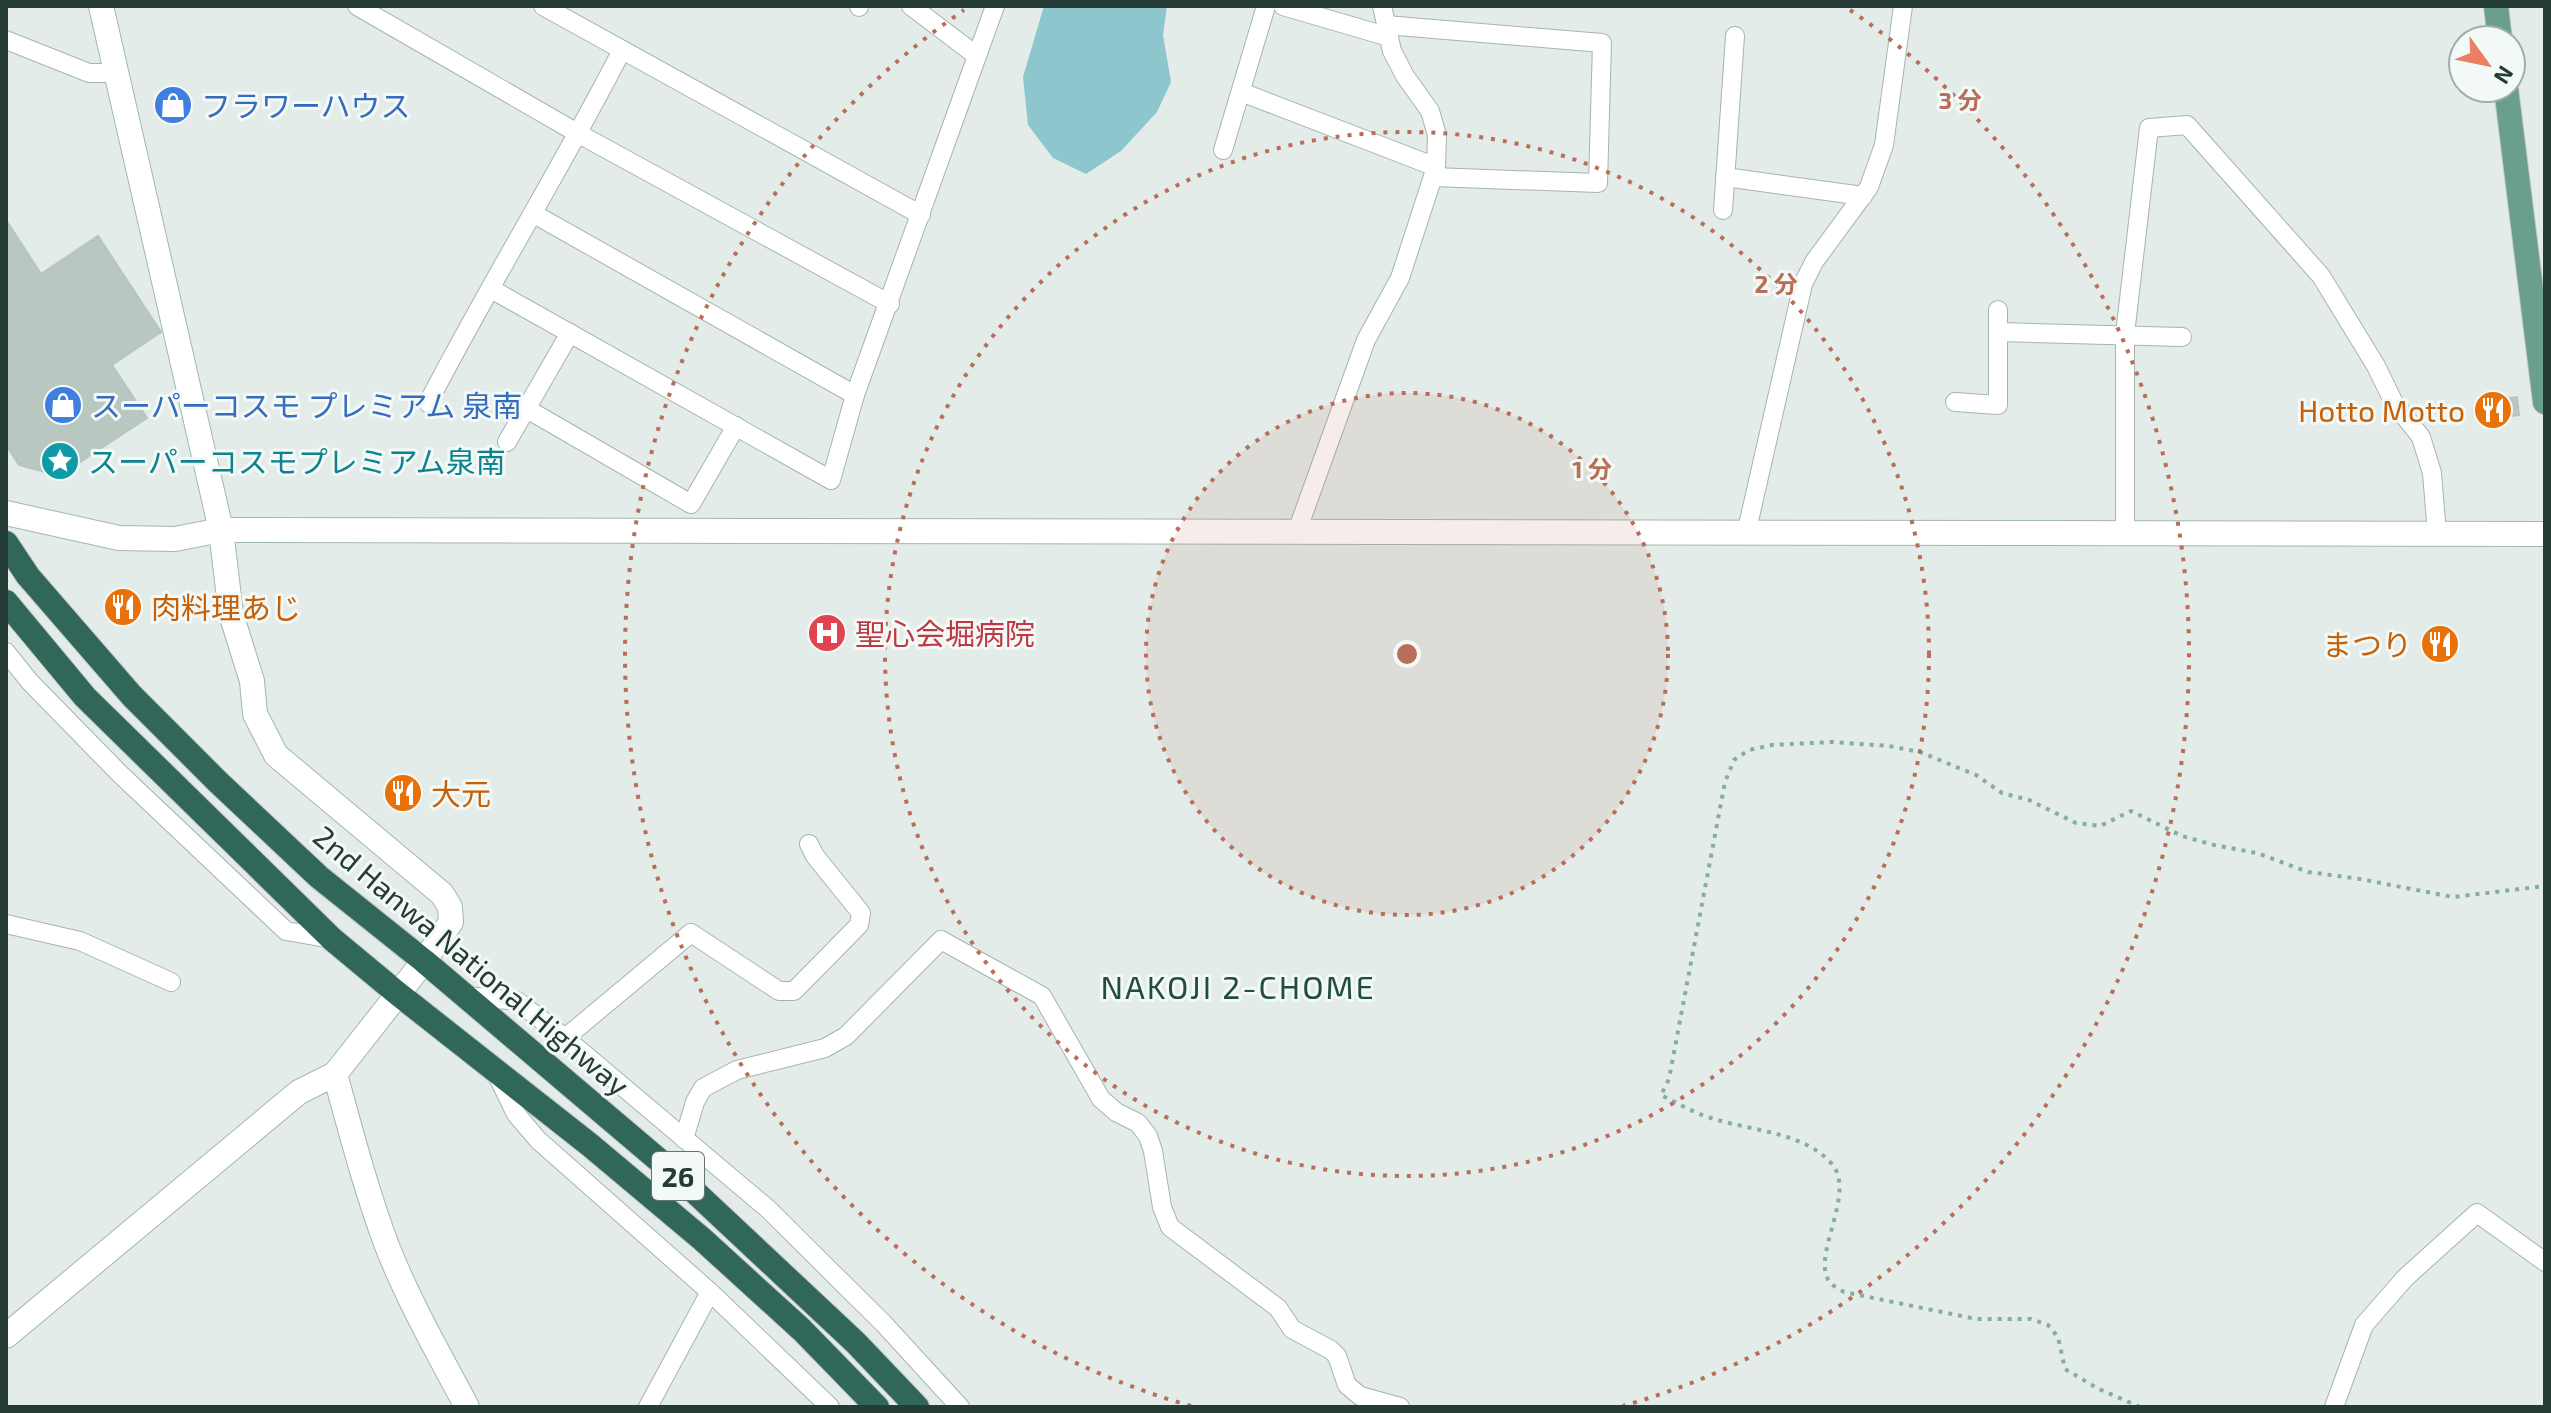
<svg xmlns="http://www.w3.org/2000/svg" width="2551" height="1413" font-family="'Exo 2','Noto Sans JP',sans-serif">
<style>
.water{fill:#8ec6ce}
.building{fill:#b8c7c0;stroke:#b6c5be;stroke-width:2}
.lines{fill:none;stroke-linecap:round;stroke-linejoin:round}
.street-casing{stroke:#a6b4af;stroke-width:20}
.secondary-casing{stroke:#a2b7af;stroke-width:26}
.primary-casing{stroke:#c2c8c6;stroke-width:26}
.highway-casing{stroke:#c2c8c6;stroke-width:26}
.path{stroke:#85ae9f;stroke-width:4;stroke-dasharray:4 6;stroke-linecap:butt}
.street{stroke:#fff;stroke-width:18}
.secondary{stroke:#fff;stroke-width:24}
.primary{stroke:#6a9f8f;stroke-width:24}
.highway{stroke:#31675a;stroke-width:24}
.ring{fill:none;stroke:#b86e58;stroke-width:4;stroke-dasharray:4 8}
.labels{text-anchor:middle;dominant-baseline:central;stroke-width:6;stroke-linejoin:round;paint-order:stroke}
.shield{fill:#f3f9f6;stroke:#62756f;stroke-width:2}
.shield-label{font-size:28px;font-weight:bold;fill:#243c35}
.shop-label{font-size:30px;fill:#366cbe;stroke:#f3f9f6;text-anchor:start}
.food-label{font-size:30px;fill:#c56008;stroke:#f3f9f6;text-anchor:end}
.culture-label{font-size:30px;fill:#0d838f;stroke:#f3f9f6;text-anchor:start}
.health-label{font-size:30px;fill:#be3a42;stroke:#f3f9f6;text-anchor:start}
.street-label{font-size:30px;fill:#243c35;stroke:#f3f9f6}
.neighbourhood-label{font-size:32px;letter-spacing:2px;fill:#214d41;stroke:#f3f9f6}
.centre{fill:#b86e58;stroke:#f3f9f6;stroke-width:4}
.ring-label{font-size:24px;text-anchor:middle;font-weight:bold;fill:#b86e58;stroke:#f3f9f6;stroke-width:6;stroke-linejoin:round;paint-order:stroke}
</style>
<rect width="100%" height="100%" fill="#e3ece8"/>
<polygon class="water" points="1044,6 1167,6 1163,35 1171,82 1157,112 1121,151 1086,174 1053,158 1028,125 1023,77"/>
<g class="building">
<polygon points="6,220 41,274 98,236 161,332 112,365 147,418 59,476 19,465 6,445"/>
<polygon points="2517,397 2519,415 2479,419 2477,402"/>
</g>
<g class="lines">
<defs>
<g id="street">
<polyline points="357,6 579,134 890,304"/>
<polyline points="543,6 921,215"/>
<polyline points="911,6 977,56"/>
<polyline points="1283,6 1389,37"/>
<polyline points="859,7 859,6"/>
<polyline points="1386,25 1602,43 1598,183 1433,177"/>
<polyline points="6,40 89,73 116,73"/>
<polyline points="1241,92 1436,167"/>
<polyline points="1223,150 1266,6"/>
<polyline points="1725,177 1863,196"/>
<polyline points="1723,210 1735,36"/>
<polyline points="534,214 855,395"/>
<polyline points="491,289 831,480 855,395 995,6"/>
<polyline points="2000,332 2182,337"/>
<polyline points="1955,402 1998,405 1998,310"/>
<path d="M428,403C490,283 561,169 622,50"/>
<polyline points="527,409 691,504 736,426"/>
<polyline points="507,442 570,333"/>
<polyline points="2125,533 2125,334 2149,128 2187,125 2321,276 2376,366 2394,403 2421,437 2432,473 2437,534"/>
<polyline points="1296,534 1366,340 1400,278 1436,167 1437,135 1430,111 1405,76 1392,51 1382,6"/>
<polyline points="1746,534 1803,284 1814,262 1869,187 1884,145 1903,6"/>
<polyline points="6,652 30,682 120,774 286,931 332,939"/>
<polyline points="6,924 80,941 171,982"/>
<polyline points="466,996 517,1001 565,1038 767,1208 884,1324 960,1407"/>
<polyline points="565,1038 691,933 779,991 794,991 859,925 861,913 815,856 809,844"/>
<polyline points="497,1075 516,1114 538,1140 710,1292 830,1407"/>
<polyline points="684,1139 695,1102 703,1088 737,1070 825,1048 846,1036 941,940 1042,996 1101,1099 1116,1112 1138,1123 1148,1136 1153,1151 1162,1207 1170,1227 1278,1308 1292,1329 1331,1350 1337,1356 1347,1385 1360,1396 1400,1407"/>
<polyline points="648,1407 710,1292"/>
<polyline points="2334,1407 2364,1325 2405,1278 2477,1213 2545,1262"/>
</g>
<g id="secondary">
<polyline points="6,513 119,538 175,539 221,530 244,530 2545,534"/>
<path d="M335,1074C351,1132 366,1190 387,1246C409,1302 439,1354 467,1407"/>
<polyline points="6,1336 299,1092 335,1074 424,961 451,922 450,907 442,894 276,755 255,714 252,681 231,614 221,530 101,6"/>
</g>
<g id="primary">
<polyline points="2496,6 2500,40"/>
<polyline points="2506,88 2545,402"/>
</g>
<g id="highway">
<polyline points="6,543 28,576 132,696 218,782 319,877 424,961 681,1179 856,1343 917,1407"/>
<polyline points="6,602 85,697 332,939 397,993 590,1145 702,1239 802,1330 877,1407"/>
</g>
</defs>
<use href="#street" class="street-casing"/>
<use href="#secondary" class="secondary-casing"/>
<use href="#primary" class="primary-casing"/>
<use href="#highway" class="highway-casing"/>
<path class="path" d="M2140,1407L2097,1388L2065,1369L2058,1337L2048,1325L2031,1319H1976L1844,1292C1839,1289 1832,1286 1829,1281C1811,1255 1858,1191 1831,1163C1802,1131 1750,1131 1711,1118C1694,1113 1677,1103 1661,1095L1669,1079L1725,782L1734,760L1749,750L1772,745L1832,742L1889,746L1920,752L1976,775L2002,793L2029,800L2076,823L2100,826L2131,811L2182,836L2214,845L2257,853L2308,872L2360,879L2453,897L2545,886"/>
<use href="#street" class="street"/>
<use href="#secondary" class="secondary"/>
<use href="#primary" class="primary"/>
<use href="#highway" class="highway"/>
</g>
<circle cx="1407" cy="654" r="261" fill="#b86e58" fill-opacity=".12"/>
<g class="ring">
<circle cx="1407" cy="654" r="261"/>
<circle cx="1407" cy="654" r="522"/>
<path d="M1191 1406A782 782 0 0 1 964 10M1850 10A782 782 0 0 1 1623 1406"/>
</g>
<defs>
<symbol id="shop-disc" viewBox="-11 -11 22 22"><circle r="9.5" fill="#3f7fe0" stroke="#f3f9f6"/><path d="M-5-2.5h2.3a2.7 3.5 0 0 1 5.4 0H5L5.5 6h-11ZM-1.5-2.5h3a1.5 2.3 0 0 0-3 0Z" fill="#fff"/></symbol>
<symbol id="restaurant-disc" viewBox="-11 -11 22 22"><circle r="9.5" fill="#e8710a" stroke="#f3f9f6"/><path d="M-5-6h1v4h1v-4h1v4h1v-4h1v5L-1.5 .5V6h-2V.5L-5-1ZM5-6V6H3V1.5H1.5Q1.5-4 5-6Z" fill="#fff"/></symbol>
<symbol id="sight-disc" viewBox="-11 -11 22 22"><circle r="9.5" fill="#0f9aa8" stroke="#f3f9f6"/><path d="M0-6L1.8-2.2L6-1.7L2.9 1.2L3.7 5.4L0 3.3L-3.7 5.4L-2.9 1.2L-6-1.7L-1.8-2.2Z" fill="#fff"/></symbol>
<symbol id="hospital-disc" viewBox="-11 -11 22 22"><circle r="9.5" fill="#e0444e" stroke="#f3f9f6"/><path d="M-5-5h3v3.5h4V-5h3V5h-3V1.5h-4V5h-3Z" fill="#fff"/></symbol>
</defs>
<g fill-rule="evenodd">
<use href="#shop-disc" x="151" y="83" width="44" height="44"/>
<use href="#shop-disc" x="41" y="383" width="44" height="44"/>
<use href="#restaurant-disc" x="2471" y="388" width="44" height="44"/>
<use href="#sight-disc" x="38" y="439" width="44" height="44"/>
<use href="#restaurant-disc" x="101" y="585" width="44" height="44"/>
<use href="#hospital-disc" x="805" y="611" width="44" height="44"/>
<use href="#restaurant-disc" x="2418" y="622" width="44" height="44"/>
<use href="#restaurant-disc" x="381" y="771" width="44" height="44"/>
</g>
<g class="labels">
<rect class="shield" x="652" y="1152" width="52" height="48" rx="6"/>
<g class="shield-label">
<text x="678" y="1176">26</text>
</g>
<g class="shop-label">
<text x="201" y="105">フラワーハウス</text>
<text x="91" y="405">スーパーコスモ プレミアム 泉南</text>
</g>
<g class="food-label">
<text x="2465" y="410">Hotto Motto</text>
<text x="151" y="607" text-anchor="start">肉料理あじ</text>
<text x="2412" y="644">まつり</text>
<text x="431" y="793" text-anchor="start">大元</text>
</g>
<g class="culture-label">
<text x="88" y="461">スーパーコスモプレミアム泉南</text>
</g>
<g class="health-label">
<text x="855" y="633">聖心会堀病院</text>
</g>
<g class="street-label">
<text transform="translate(472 960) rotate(40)">2nd Hanwa National Highway</text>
</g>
<g class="neighbourhood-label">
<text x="1238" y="986">NAKOJI 2-CHOME</text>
</g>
</g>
<circle cx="1407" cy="654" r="12" class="centre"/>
<g class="ring-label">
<text x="1960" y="109">3 分</text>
<text x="1776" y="293">2 分</text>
<text x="1592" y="478">1 分</text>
</g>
<rect width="2551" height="1413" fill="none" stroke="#243c35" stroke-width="16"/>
<g transform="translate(2487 64) rotate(123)"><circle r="38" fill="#f3f9f6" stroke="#a0ada9" stroke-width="2"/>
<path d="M0-6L14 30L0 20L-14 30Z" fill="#ea7f63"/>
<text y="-12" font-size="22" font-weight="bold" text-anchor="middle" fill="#243c35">N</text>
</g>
</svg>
